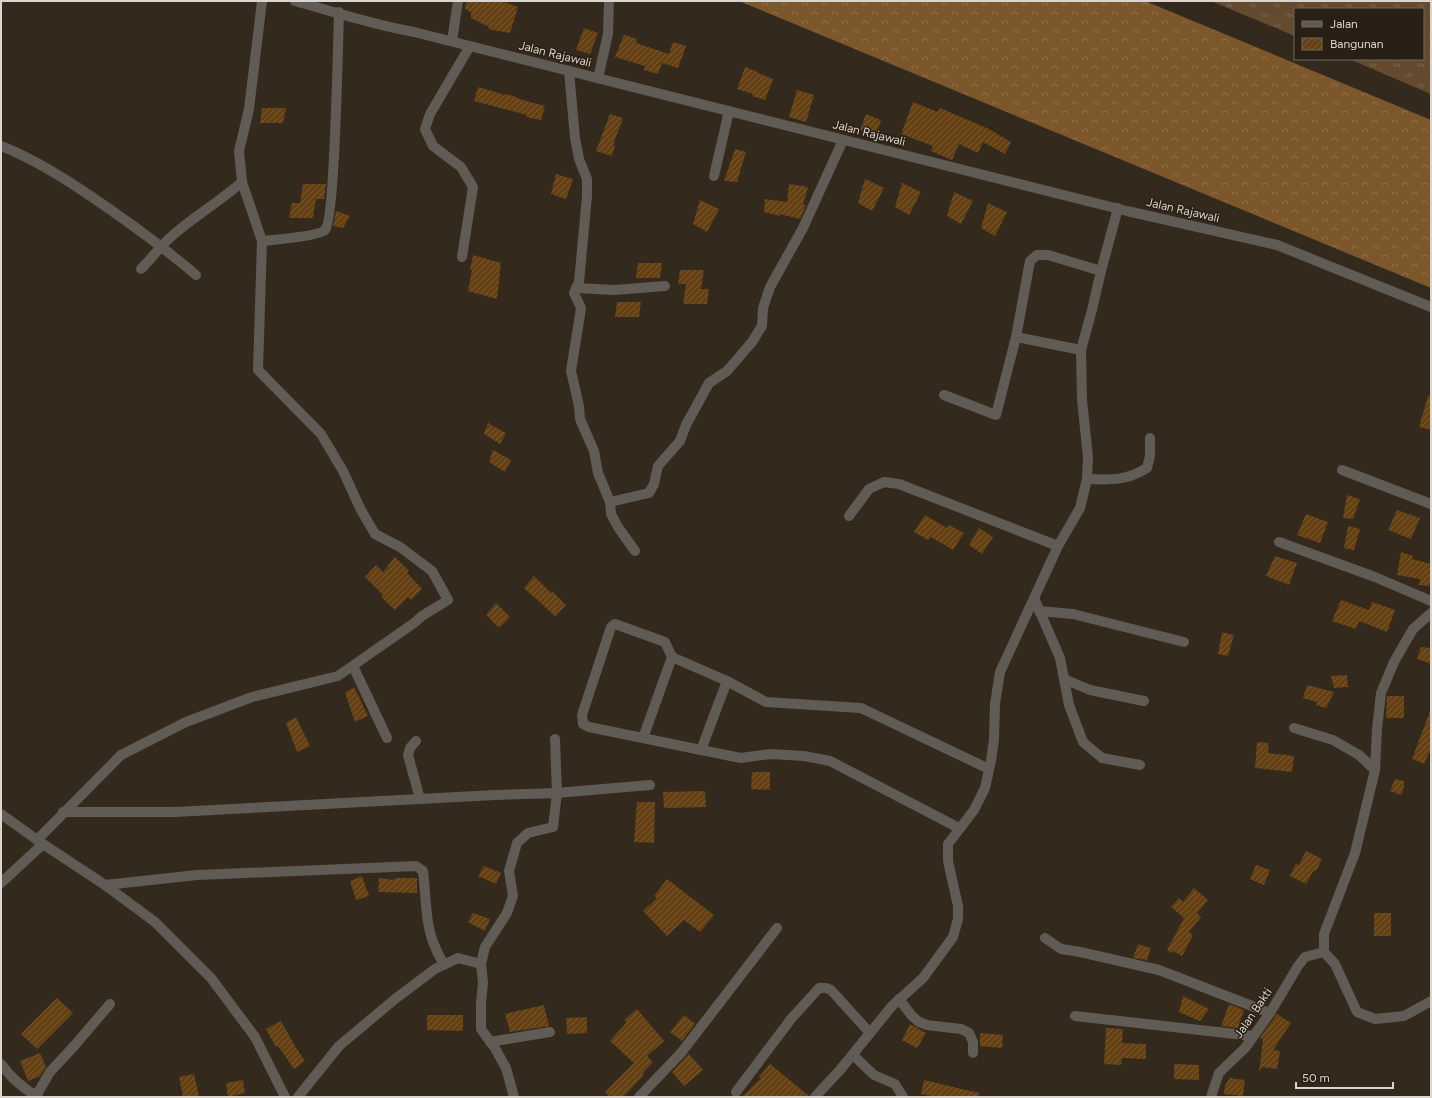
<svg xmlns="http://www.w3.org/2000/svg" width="1432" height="1098" font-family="Figtree,sans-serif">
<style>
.grass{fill:url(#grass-tufts)}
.forest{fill:url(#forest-crowns)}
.building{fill:url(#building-hatch)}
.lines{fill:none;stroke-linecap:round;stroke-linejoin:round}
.minor{stroke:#615b55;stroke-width:10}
.labels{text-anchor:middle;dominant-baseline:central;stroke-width:3;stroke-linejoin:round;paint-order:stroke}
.street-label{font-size:12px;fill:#dcd5cd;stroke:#2a1f14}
</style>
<defs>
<pattern id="grass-tufts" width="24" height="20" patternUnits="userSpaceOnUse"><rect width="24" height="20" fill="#644b2f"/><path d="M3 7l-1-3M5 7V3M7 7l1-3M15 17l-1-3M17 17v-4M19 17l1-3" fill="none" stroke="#7a644c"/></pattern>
<pattern id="forest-crowns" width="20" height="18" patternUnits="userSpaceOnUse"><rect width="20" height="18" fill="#7d572c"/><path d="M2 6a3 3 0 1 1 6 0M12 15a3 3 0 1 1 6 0" fill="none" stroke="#8f6e49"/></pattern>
<pattern id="building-hatch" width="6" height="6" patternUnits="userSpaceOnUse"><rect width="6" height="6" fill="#644012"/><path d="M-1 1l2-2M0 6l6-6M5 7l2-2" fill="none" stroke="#7a5b33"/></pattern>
</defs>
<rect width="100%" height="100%" fill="#34291d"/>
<polygon class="grass" points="1211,1 1431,1 1431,94 1349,59 1423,59 1423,9 1295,9 1295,36"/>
<polygon class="forest" points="739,1 1145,1 1431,120 1431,288"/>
<g class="building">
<polygon points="466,1 502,1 518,7 510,33 488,29 489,27 471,18 471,12 465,9"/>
<polygon points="584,28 598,33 590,54 576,50"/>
<polygon points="624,35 637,39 636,43 669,54 673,42 686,46 678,68 662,63 658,74 644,70 645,66 615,57"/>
<polygon points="745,67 758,72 758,73 773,79 765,100 752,96 753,94 737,89"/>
<polygon points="478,87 505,95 506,94 519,98 519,99 545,106 541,120 526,117 527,115 474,101"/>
<polygon points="797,90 814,95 806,122 789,117"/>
<polygon points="913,102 938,112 940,108 989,129 1011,142 1005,154 983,142 978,153 959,144 952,160 931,151 933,146 901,134"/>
<polygon points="262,108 286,108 283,123 260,123"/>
<polygon points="610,114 623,118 613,145 615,145 612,156 596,151"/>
<polygon points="866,114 881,120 876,136 860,130"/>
<polygon points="735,149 746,152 737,182 724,181"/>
<polygon points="556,174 573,179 566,199 551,194"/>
<polygon points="865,179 884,188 872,211 858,203"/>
<polygon points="902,183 921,192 909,215 895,207"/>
<polygon points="303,184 326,184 324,199 316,199 313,218 289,218 292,203 300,203"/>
<polygon points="789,184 808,187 803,205 806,205 800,219 780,214 780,216 764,212 765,199 787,202"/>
<polygon points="954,192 973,201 961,224 947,216"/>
<polygon points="700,200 719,209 707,232 693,224"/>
<polygon points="988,203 1007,212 995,236 981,228"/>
<polygon points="336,211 350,216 343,228 333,226"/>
<polygon points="473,255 501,263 497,299 468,291 472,270 470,270"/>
<polygon points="638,263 662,263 660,278 636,278"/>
<polygon points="680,270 704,270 701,289 709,289 707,304 683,304 686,284 678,284"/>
<polygon points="617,302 641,302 639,317 615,317"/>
<polygon points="1428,396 1431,397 1431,430 1419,427"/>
<polygon points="488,423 506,433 500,444 484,434"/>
<polygon points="493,450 511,460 505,472 489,462"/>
<polygon points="1347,495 1360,499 1353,519 1343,518"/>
<polygon points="1397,510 1420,518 1411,539 1388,530"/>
<polygon points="1306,514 1328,522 1320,543 1297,535"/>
<polygon points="925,515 947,528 949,525 964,533 953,550 931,537 928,540 914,532"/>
<polygon points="1348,526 1360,529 1354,550 1344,548"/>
<polygon points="979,528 993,537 982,554 969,545"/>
<polygon points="1401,552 1413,556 1412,559 1431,564 1431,580 1429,586 1419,585 1420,579 1397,575"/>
<polygon points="1275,556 1297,563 1289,585 1266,576"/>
<polygon points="395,557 409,571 407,573 422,589 411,600 408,597 395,610 381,597 383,595 365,577 376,565 383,572"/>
<polygon points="534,576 551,593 552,591 566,605 555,616 524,588"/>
<polygon points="1341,600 1369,610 1372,602 1395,610 1387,632 1359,621 1356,629 1332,621"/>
<polygon points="496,603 510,617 499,628 486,615"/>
<polygon points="1222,632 1234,635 1228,656 1218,654"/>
<polygon points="1421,647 1431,648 1431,664 1417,659"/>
<polygon points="1347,675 1348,687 1334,688 1331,676"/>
<polygon points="1307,685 1334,692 1326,708 1316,705 1317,702 1303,698"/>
<polygon points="354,687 368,716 355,722 345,693"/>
<polygon points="1387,696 1404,696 1404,718 1386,718"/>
<polygon points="1430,711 1431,749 1424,764 1412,759"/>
<polygon points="296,717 310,746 297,752 286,723"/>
<polygon points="1257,742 1269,743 1268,753 1294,756 1292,772 1255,768"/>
<polygon points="752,772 770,772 770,790 751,789"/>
<polygon points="1395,779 1404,781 1404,788 1401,795 1390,791"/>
<polygon points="705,791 706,807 664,808 663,792"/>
<polygon points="637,802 655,802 654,843 634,842"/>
<polygon points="1306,851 1322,859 1316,871 1314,870 1306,884 1290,876 1296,864 1299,865"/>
<polygon points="1256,865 1270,870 1264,885 1250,879"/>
<polygon points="484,866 501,873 496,884 478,876"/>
<polygon points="362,876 369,896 356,900 350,881"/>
<polygon points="379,878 394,880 394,878 417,878 417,893 378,892"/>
<polygon points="667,879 714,915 700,932 684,920 667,936 643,911 657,898 654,896"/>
<polygon points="1194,888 1208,900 1197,913 1201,917 1189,932 1193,935 1182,956 1173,951 1171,953 1167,950 1184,918 1171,907 1179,898 1183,902"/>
<polygon points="473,913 490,919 485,931 468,922"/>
<rect x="1374" y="913" width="17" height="23"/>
<polygon points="1138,944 1151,948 1147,960 1133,958"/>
<polygon points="1183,996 1209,1009 1200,1021 1179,1012"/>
<polygon points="57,998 73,1013 37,1049 21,1034"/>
<polygon points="1229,1004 1244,1010 1238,1028 1221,1026"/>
<polygon points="544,1005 549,1026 510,1032 505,1014"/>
<polygon points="637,1009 664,1041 647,1056 653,1062 642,1074 644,1075 623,1097 610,1097 605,1092 634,1063 610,1041 627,1022 624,1020"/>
<polygon points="1277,1014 1291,1023 1273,1050 1280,1051 1277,1069 1262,1067 1259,1072 1263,1040 1260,1038"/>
<polygon points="427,1015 463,1015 463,1031 427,1030"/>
<polygon points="684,1015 695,1024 682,1041 670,1032"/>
<polygon points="587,1017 587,1033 567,1034 566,1018"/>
<polygon points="281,1021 295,1046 305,1061 294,1069 278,1046 276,1047 266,1029"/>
<polygon points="910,1024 926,1033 917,1048 902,1040"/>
<polygon points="1106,1028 1123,1029 1122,1043 1146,1044 1146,1059 1122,1058 1121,1065 1104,1064"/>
<polygon points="980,1033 1003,1035 1002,1048 980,1046"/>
<polygon points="40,1053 46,1067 40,1076 28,1081 20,1061"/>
<polygon points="689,1054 703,1070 684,1086 672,1072"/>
<polygon points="770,1064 809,1096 809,1097 742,1097 761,1078 759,1077"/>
<polygon points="1174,1064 1199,1065 1199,1080 1174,1079"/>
<polygon points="194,1074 199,1097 183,1097 179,1077"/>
<polygon points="1230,1078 1245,1080 1243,1096 1224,1094 1225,1085"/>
<polygon points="243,1080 245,1093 228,1097 226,1083"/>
<polygon points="924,1080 979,1093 979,1097 936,1097 921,1094"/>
</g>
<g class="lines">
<g class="minor">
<path d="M295,1C334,12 374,25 414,32L1127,211L1277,245L1431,307"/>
<polyline points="452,41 458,1"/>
<polyline points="569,71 575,138 579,159 587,179 587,196 579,282 574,293 581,308 571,371 579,406 580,419 594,451 598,473 610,502 611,514 618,527 635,551"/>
<polyline points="598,78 608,34 609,1"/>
<path d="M1,146C32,158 61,176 89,195C126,220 162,246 196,275"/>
<polyline points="714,176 729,111"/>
<path d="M262,241C273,240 319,236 325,230C335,220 338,39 339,12"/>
<polyline points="462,257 473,187 461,167 433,146 425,129 430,114 470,46"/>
<path d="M141,269C152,258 161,245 173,235C195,216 220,201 242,182"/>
<polyline points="576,288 614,290 665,286"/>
<polyline points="1016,337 1081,350"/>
<polyline points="944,395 996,415 1016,337 1030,261 1037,255 1048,255 1101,271"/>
<polyline points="1342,470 1431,504"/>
<path d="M1087,479C1111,480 1126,481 1147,468L1150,456V438"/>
<polyline points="610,502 649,493 654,484 658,466 680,441 686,425 709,383 727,371 752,342 762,326 763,308 770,287 803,228 843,140"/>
<polyline points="849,516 869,489 884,482 899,484 1058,546 1080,508 1087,479 1088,457 1082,400 1081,350 1092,310 1101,271 1118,208"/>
<polyline points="1279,542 1375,577 1431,601"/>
<polyline points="1034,598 1060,658 1069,705 1083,742 1102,758 1140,765"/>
<polyline points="1039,611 1073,614 1184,642"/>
<polyline points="353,666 387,738"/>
<polyline points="1064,679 1090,690 1144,701"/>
<polyline points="1294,728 1333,740 1359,755 1375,770"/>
<polyline points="643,738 672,657"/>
<polyline points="416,741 410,748 408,755 420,799"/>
<polyline points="701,750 589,727 583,724 582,715 611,627 615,624 665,642 672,657 727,681"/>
<polyline points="63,812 175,812 495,795 557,793 650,785"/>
<polyline points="1,814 43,844 105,885 155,922 211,978 255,1037 285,1097"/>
<polyline points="959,828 830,761 804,756 770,754 741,758 701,750 727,681 766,702 861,708 989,769"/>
<polyline points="37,840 121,755 186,722 252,697 338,676 414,623 422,616 448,600 432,571 400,547 375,534 361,510 343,471 321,434 258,370 262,241 242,182 239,151 249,109 262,1"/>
<polyline points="1,883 43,844"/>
<path d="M105,885L197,875L416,866L423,871C426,894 425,920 433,942C436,950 440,958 444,965"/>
<polyline points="1045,938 1061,949 1080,952 1159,970 1270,1013"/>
<polyline points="1324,952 1324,934 1355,853 1375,770 1377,729 1381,693 1394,662 1413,629 1431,613"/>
<polyline points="1324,952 1335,964 1357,1012 1375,1019 1404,1016 1431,1001"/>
<polyline points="899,999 912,1016 919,1022 927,1025 961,1029 969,1033 973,1042 973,1053"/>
<polyline points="1075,1016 1253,1036"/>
<polyline points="490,1042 550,1032"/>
<polyline points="853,1055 874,1075 895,1084 903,1097"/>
<path d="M1,1064C11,1078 24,1089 38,1097"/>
<polyline points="736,1092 791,1019 819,988 826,988 831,990 870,1033"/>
<polyline points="36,1096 50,1072 75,1045 110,1004"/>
<polyline points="298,1097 339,1046 395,999 435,969 458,958 481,964"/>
<polyline points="514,1097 506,1068 495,1048 481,1029 481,1004 483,982 481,964 485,947 507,913 513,896 509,871 517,843 528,833 553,827 557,793 555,739"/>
<polyline points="639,1097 681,1053 777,928"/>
<polyline points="815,1097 840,1070 892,1006 923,978 953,937 958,919 958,906 948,861 948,844 974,810 985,788 991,761 994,739 995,704 1000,672 1058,546"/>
<polyline points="1211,1097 1219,1073 1245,1048 1270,1013 1298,966 1305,957 1324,952"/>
</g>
</g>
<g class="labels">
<g class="street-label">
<text transform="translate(555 54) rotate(14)">Jalan Rajawali</text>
<text transform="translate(869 133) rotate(14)">Jalan Rajawali</text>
<text transform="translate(1183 210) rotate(13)">Jalan Rajawali</text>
<text transform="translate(1253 1013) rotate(-56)">Jalan Bakti</text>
</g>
</g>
<rect width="1432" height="1098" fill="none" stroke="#dcd5cd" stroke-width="4"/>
<rect x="1294" y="8" width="130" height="52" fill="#2a1f14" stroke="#71685e"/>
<rect x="1302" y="21" width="20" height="6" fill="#615b55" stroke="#71685e"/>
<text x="1330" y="28" font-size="12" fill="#dcd5cd">Jalan</text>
<rect x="1302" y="38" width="20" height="12" fill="url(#building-hatch)" stroke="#71685e"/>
<text x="1330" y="48" font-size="12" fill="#dcd5cd">Bangunan</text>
<path d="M1296 1082v6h97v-6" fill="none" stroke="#dcd5cd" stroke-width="2"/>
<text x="1302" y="1082" font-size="12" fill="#dcd5cd" stroke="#2a1f14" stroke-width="3" paint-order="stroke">50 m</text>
</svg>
